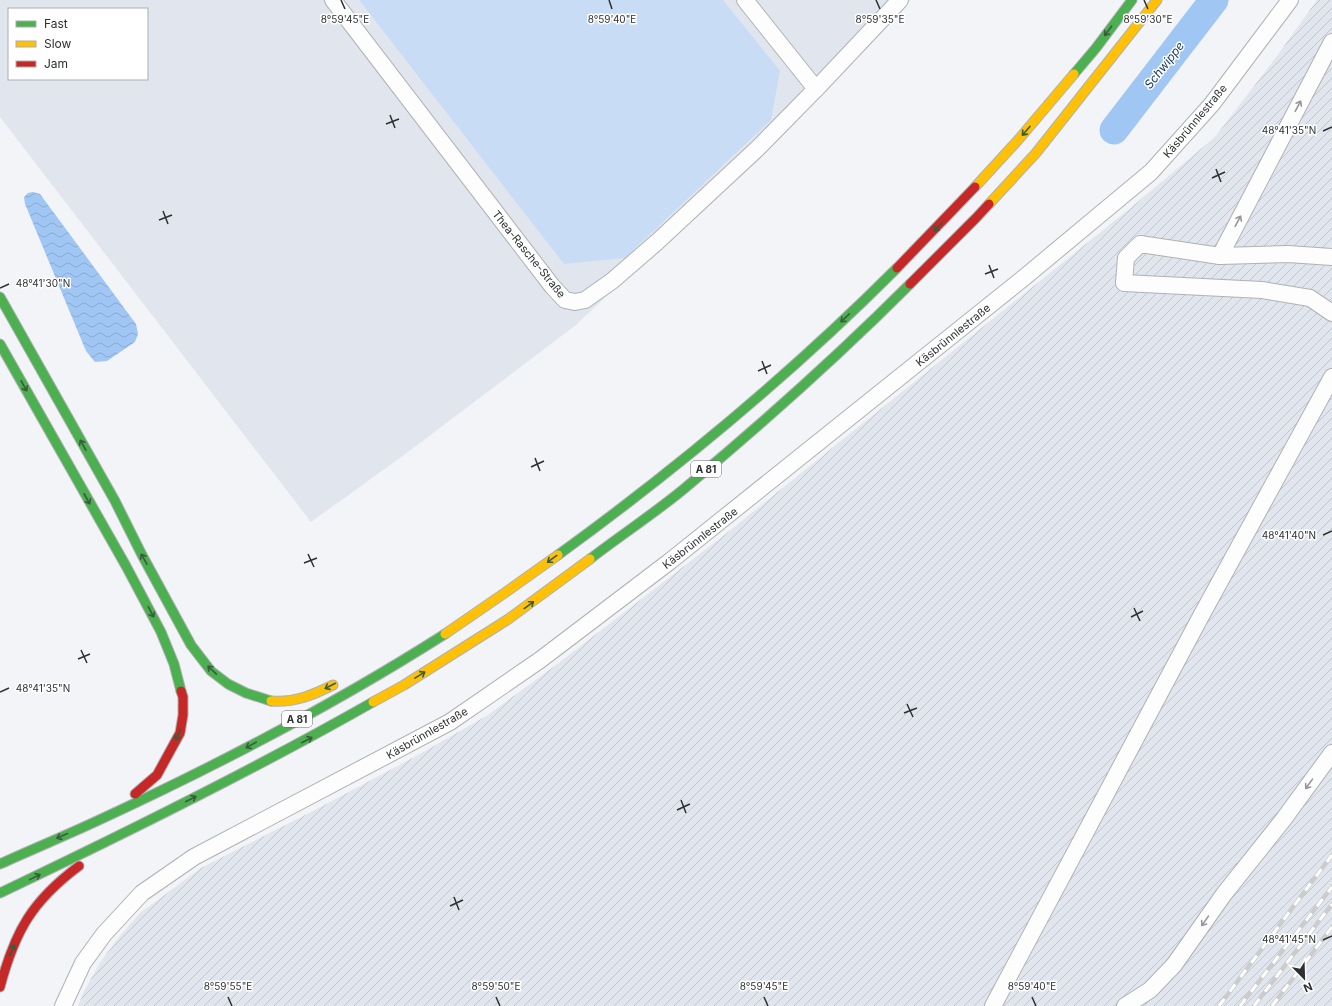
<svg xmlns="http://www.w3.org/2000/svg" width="1332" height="1006" font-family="Inter,sans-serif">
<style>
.built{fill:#e1e6ee;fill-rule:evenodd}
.industrial{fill:url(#industrial-furrows)}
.green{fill:#c8ddf5}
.water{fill:url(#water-waves)}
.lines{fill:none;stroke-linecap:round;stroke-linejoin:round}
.river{stroke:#a0c6f4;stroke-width:29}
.street-casing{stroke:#afb1b3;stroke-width:18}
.fast-casing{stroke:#afb1b3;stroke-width:11}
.slow-casing{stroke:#afb1b3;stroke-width:11}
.jam-casing{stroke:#afb1b3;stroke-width:11}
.street{stroke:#fdfdfe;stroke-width:16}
.fast{stroke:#4caf50;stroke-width:9}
.slow{stroke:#ffc107;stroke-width:9}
.jam{stroke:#c62828;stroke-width:9}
.rail-casing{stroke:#ccc;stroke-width:4.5}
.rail{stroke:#fff;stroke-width:3;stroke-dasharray:9;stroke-linecap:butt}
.oneway{stroke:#385c3c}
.oneway2{stroke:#959698}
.ticks{fill:none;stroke:#2d2f31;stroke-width:1.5}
.labels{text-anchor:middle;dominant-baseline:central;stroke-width:3;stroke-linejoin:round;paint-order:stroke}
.shield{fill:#fff;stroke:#6c6d6f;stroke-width:1}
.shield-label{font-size:10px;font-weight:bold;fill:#2d2f31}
.street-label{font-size:11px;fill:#2d2f31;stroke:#fff}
.water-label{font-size:12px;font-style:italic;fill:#10355d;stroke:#fff}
.ticks-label{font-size:10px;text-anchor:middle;fill:#2d2f31;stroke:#fff;stroke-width:3;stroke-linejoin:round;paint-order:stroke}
</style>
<defs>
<pattern id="industrial-furrows" width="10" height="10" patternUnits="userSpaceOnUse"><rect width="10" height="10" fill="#e1e6ee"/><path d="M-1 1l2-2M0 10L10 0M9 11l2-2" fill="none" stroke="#c1c6cd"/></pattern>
<pattern id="water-waves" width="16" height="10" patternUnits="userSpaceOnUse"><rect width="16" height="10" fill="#a0c6f4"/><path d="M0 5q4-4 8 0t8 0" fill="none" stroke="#8aaad2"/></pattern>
</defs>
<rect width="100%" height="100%" fill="#f2f4f7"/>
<path class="built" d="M0,0H911L837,79L576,325L404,455L311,522L0,117ZM9,9H147V79H9Z"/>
<polygon class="industrial" points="1317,0 1332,0 1332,1006 78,1006 83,993 101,961 120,936 140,913 201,868 313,811 418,755 488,715 556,665 723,536 1128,210 1215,137 1277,56"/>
<polygon class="green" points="359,0 723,0 780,71 771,120 625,258 564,264"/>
<polygon class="water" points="33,192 40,194 136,324 138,334 135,342 107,361 95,362 86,351 25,204 24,197 28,193"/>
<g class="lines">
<polyline class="river" points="1114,130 1214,0"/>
<defs>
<g id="street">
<polyline points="333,0 552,286 565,300 575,302 585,300 612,281 657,242 759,147 816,89"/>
<polyline points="745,0 816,89 900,0"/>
<polyline points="1220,256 1332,42"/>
<polyline points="1332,257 1288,254 1220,256 1140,244 1126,258 1124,283 1262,290 1310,298 1332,313"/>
<polyline points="63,1006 83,963 104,934 142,893 194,857 450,722 540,660 669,562 1026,276 1151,172 1212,104 1290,0"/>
<polyline points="993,1006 1201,616 1332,377"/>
<polyline points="1125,1006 1150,990 1174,965 1224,894 1283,820 1332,753"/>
</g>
<g id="fast">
<polyline points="1074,74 1096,48 1132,0"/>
<polyline points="0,297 115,501 142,555 191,645 211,671 228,684 246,693 271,701"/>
<polyline points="0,344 126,566 161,632 174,664 181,691"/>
<path d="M558,555C678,468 792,373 897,268"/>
<path d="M590,559C621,535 655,513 685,488C763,423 839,355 910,284"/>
<path d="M0,864C33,849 67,835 99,820C218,765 335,704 445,634"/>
<path d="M0,893C126,833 252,771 373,702"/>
</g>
<g id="slow">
<polyline points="975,187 1019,139 1074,74"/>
<polyline points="989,204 1036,153 1157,0"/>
<polyline points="445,634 506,592 558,555"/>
<path d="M271,701C294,703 313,695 333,685"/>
<polyline points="373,702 404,685 507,620 590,559"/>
</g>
<g id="jam">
<polyline points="897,268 975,187"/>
<polyline points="910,284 976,218 989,204"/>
<polyline points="135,794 157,775 180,733 183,715 183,697 181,691"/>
<path d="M0,987C15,931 32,901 79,866"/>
</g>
</defs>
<use href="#street" class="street-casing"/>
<use href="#fast" class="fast-casing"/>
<use href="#slow" class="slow-casing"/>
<use href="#jam" class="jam-casing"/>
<use href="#street" class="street"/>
<use href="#fast" class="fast"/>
<use href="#slow" class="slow"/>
<use href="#jam" class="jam"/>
<defs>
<g id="rail">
<polyline points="1219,1006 1332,855"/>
<polyline points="1240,1006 1332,887"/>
<polyline points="1254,1006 1332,904"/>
<polyline points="1272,1006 1332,927"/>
</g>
</defs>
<use href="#rail" class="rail-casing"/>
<use href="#rail" class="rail"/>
</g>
<defs><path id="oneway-shaft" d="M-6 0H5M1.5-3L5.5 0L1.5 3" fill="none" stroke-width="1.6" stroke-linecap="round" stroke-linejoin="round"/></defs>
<g class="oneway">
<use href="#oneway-shaft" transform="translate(1108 31) rotate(127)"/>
<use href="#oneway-shaft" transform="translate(1026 131) rotate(131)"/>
<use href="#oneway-shaft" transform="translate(938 227) rotate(134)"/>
<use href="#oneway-shaft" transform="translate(845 318) rotate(136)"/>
<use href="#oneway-shaft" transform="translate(24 386) rotate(61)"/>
<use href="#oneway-shaft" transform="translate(83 445) rotate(-119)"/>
<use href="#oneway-shaft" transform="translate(87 499) rotate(61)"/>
<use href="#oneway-shaft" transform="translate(144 559) rotate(-119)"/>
<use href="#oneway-shaft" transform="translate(552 559) rotate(144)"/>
<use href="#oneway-shaft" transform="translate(529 605) rotate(-36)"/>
<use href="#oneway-shaft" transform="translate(151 612) rotate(62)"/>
<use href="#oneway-shaft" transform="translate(212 670) rotate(-136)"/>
<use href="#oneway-shaft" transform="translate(420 675) rotate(-31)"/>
<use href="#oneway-shaft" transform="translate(330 686) rotate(153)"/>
<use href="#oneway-shaft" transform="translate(178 735) rotate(112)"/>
<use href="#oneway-shaft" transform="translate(307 740) rotate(-27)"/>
<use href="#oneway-shaft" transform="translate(251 745) rotate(151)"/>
<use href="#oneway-shaft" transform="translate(191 799) rotate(-27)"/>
<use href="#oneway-shaft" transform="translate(62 836) rotate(156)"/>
<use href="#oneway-shaft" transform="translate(35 877) rotate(-26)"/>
<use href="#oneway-shaft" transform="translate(12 950) rotate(-68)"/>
</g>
<g class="oneway2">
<use href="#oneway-shaft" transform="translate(1298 106) rotate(-62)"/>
<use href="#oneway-shaft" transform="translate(1238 221) rotate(-62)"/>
<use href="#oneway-shaft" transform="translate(1309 784) rotate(126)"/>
<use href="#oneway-shaft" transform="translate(1205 921) rotate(125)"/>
</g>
<path class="ticks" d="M341,0L345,9M609,0L612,9M876,0L880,9M1144,0L1148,9M390,115L395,128M386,124L399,119M1323,131L1332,127M1216,169L1221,182M1212,178L1225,172M163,211L168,224M159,220L172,215M989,265L994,278M985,274L998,269M0,288L9,284M762,361L767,374M758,371L771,365M535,458L540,471M531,467L544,461M1323,535L1332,531M308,554L314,567M304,563L317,558M1134,608L1140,621M1131,617L1143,611M81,650L87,663M78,659L90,654M0,692L9,688M907,704L913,717M904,713L917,708M681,800L686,813M677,810L690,804M454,897L459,910M450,906L463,900M1323,940L1332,936M228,997L232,1006M496,997L500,1006M764,997L768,1006M1032,997L1036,1006"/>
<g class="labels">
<g class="shield">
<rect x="691" y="461" width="30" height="16" rx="3"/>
<rect x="282" y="711" width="30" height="16" rx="3"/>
</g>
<g class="shield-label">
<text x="706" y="469">A 81</text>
<text x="297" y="719">A 81</text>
</g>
<g class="street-label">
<text transform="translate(1195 121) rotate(-50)">Käsbrünnlestraße</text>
<text transform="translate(529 254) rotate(51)">Thea-Rasche-Straße</text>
<text transform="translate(953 335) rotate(-39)">Käsbrünnlestraße</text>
<text transform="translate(700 538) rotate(-38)">Käsbrünnlestraße</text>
<text transform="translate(427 733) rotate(-30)">Käsbrünnlestraße</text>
</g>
<g class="water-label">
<text transform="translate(1164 65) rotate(-52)">Schwippe</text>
</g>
</g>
<g class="ticks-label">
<text x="345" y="23">8°59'45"E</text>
<text x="612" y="23">8°59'40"E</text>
<text x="880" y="23">8°59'35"E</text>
<text x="1148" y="23">8°59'30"E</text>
<text x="1289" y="134">48°41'35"N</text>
<text x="43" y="287">48°41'30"N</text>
<text x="1289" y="539">48°41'40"N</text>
<text x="43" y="692">48°41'35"N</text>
<text x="1289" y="943">48°41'45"N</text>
<text x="228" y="990">8°59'55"E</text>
<text x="496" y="990">8°59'50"E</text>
<text x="764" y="990">8°59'45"E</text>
<text x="1032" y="990">8°59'40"E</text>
</g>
<rect x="8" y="8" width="140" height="72" fill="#ffffff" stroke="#abacad"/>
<rect x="16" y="21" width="20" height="6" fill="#4caf50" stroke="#abacad"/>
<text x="44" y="28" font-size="12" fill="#2d2f31">Fast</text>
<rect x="16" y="41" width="20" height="6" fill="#ffc107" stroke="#abacad"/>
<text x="44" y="48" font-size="12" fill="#2d2f31">Slow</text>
<rect x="16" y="61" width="20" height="6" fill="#c62828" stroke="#abacad"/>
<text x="44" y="68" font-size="12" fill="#2d2f31">Jam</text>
<g transform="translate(1304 978) rotate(157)" stroke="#ffffff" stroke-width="3" paint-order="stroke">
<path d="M0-3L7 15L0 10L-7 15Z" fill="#2d2f31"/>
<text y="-6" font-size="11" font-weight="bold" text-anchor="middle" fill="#2d2f31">N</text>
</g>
</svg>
